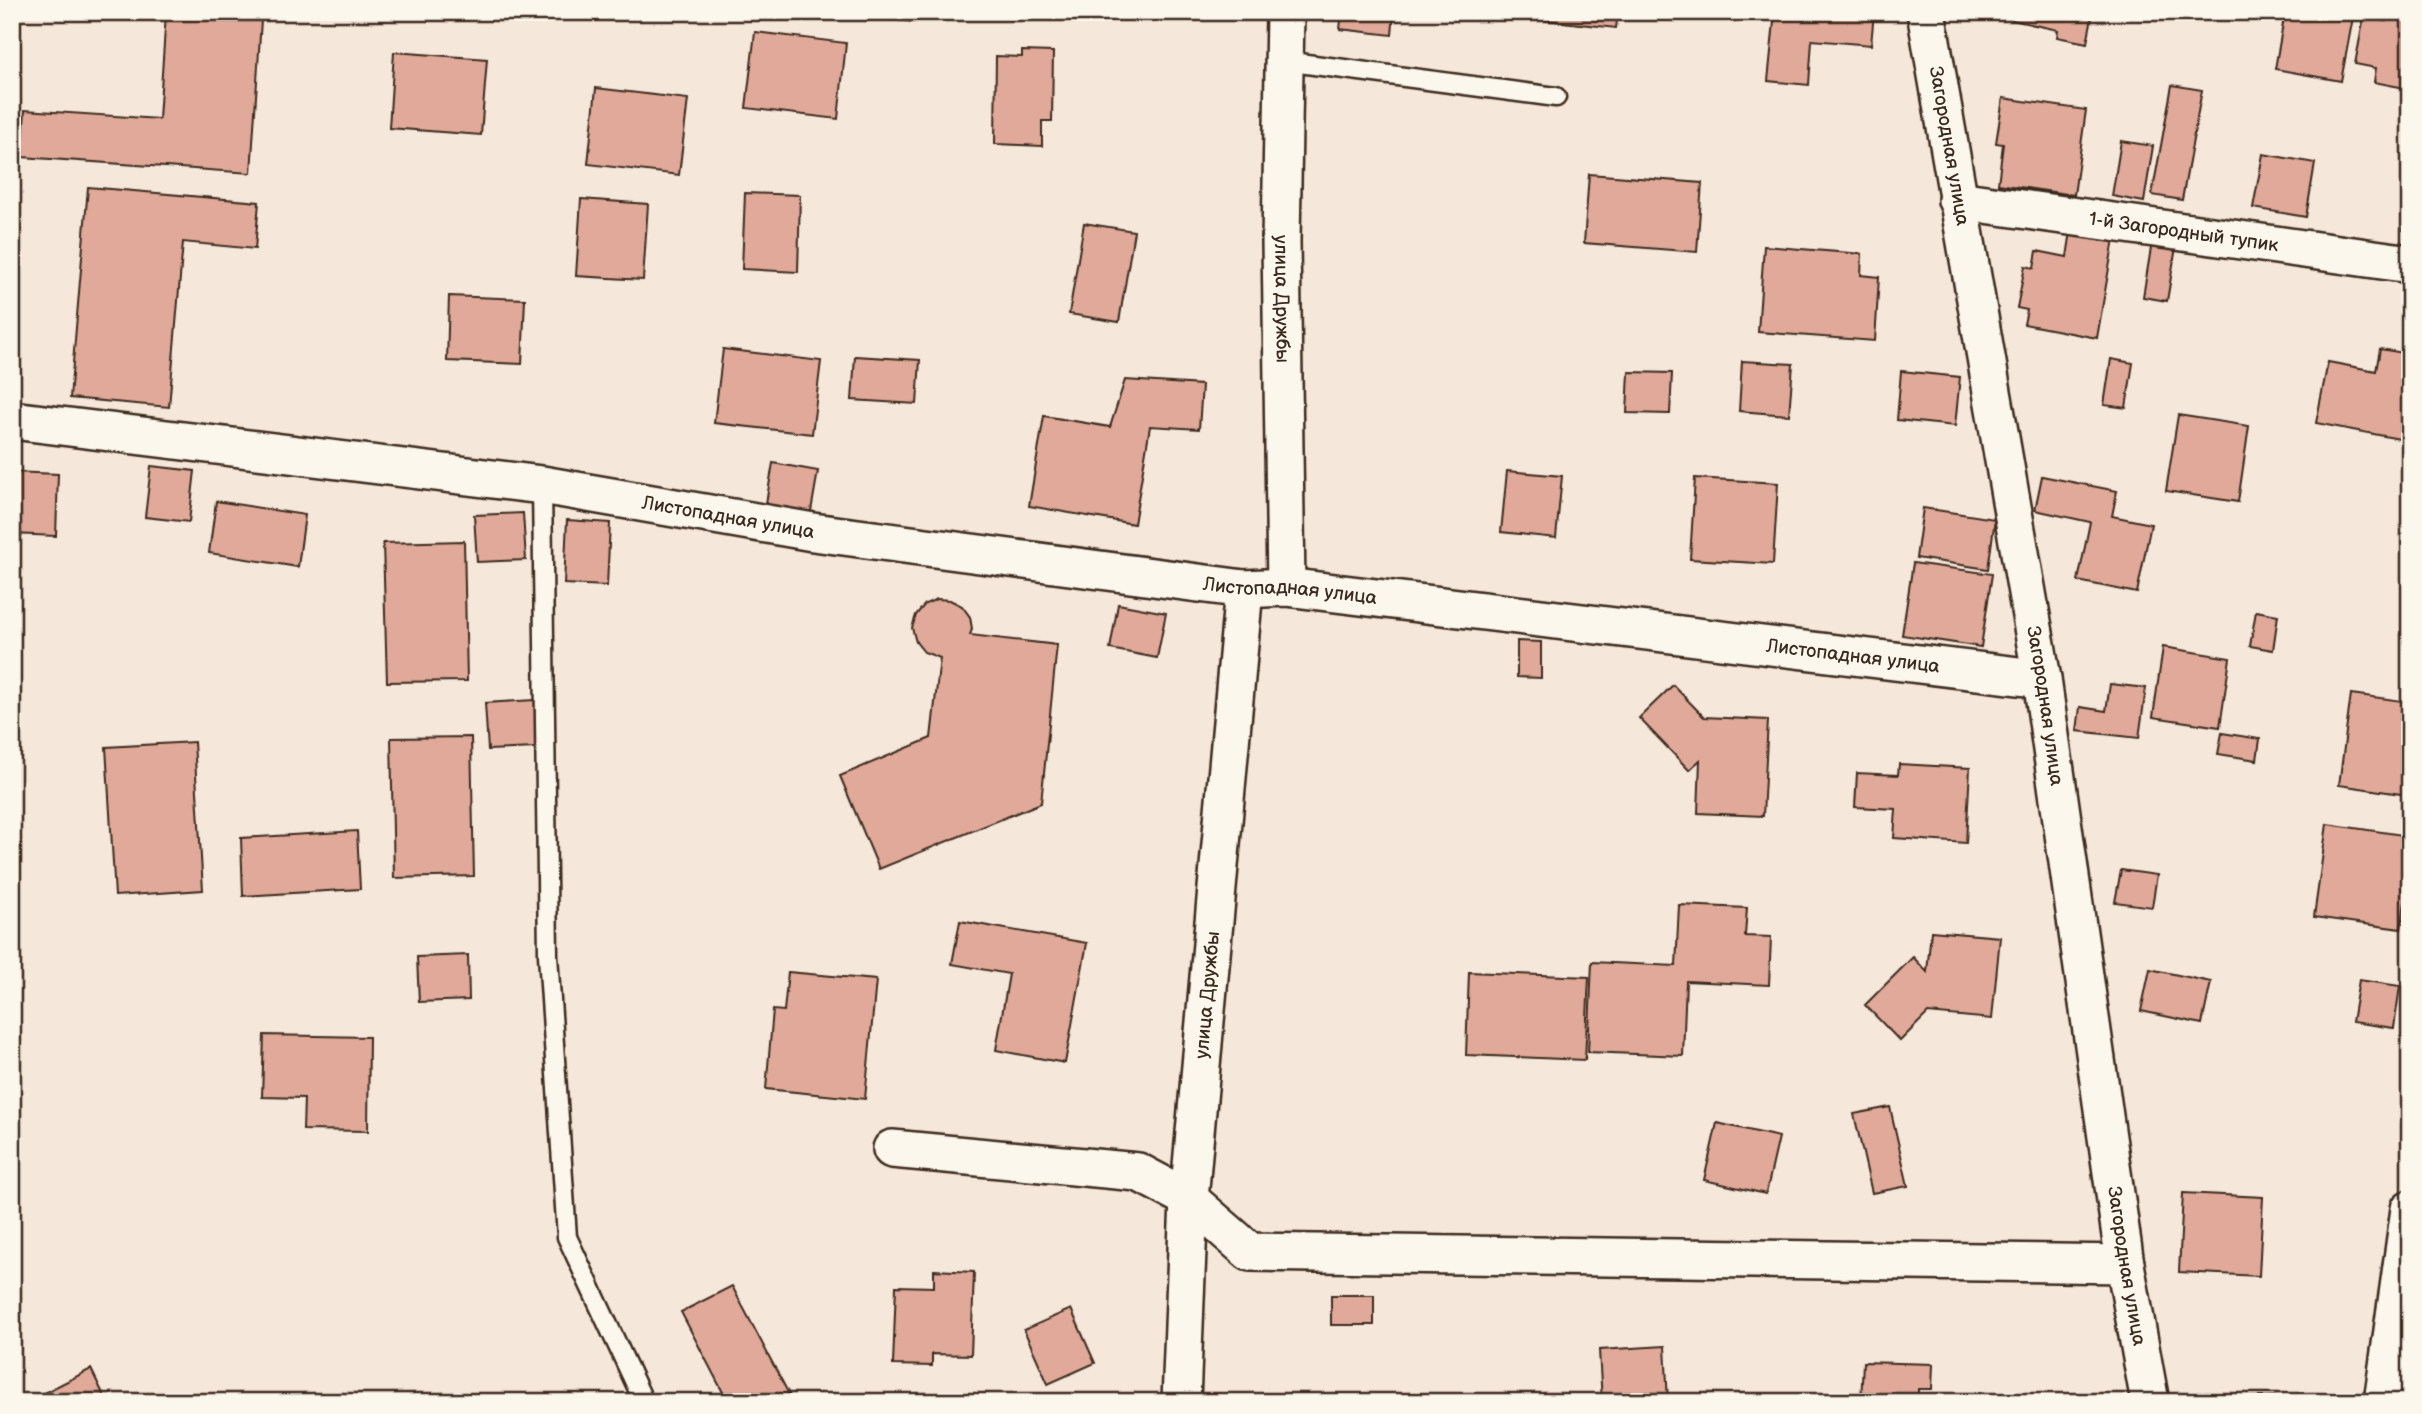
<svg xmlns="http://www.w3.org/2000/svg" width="2422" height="1414" font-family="'Balsamiq Sans',sans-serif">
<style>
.building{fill:#e1a999;stroke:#3b2a1e;stroke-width:2}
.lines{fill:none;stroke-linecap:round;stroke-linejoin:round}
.service-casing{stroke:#3b2a1e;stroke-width:23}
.minor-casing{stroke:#3b2a1e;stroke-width:42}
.service{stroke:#fbf7ec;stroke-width:18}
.minor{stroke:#fbf7ec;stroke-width:37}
.labels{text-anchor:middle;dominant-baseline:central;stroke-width:6;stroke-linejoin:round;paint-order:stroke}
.street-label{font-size:19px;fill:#3b2a1e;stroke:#fbf7ec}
</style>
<rect width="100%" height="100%" fill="#f6e7db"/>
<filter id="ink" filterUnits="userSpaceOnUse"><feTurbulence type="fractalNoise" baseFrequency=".0143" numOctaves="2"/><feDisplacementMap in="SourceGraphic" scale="14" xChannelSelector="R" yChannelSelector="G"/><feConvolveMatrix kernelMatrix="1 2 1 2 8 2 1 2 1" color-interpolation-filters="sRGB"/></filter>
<g filter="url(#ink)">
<g class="building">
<polygon points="866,12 915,12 914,22 866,17"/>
<polygon points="1342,12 1394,12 1392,35 1340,29"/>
<polygon points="1518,12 1618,12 1616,28 1517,17"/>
<polygon points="1775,12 1874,12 1871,45 1812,40 1809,85 1768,81"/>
<polygon points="2014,12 2093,12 2087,43 2057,37 2058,30 2012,20"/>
<polygon points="2285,12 2354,12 2341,81 2275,69"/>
<polygon points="2387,12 2408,14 2410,12 2410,89 2374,82 2376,68 2355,64 2364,17 2386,21"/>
<polygon points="166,13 261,20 251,173 22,157 25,110 159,119"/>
<polygon points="755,32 846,43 838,119 746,108"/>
<polygon points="1022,51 1053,52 1052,121 1042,121 1042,146 995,144 996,56 1022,57"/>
<polygon points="394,52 487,59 481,135 389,128"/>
<polygon points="2172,85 2202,90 2182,200 2152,195"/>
<polygon points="596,88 688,99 679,175 588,164"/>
<polygon points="2003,98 2086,110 2074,195 1998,184 2003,144 1996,143"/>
<polygon points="2121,141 2153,146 2144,202 2112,196"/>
<polygon points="2263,154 2315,163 2306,217 2253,208"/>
<polygon points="1589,174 1702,183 1697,252 1584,243"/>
<polygon points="88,187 259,202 255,249 183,242 169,407 70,398"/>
<polygon points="745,193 800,195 798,272 742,269"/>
<polygon points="2410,194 2410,231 2403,230"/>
<polygon points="581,199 648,204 643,280 576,276"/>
<polygon points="1084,223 1134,231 1119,322 1069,314"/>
<polygon points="2071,231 2114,239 2097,338 2024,324 2027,310 2017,308 2025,266 2034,268 2037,251 2067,257"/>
<polygon points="2152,242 2176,247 2167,301 2143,297"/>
<polygon points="1764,246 1862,254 1861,275 1879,277 1875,341 1758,332"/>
<polygon points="449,296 525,299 522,364 447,361"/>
<polygon points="723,349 821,361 812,434 714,423"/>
<polygon points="2380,349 2410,354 2410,441 2316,423 2328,362 2376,371"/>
<polygon points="855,356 920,360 917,404 852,400"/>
<polygon points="2111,359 2133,363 2126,408 2104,405"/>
<polygon points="1742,361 1793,364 1789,415 1739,411"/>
<polygon points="1901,371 1960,377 1955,426 1897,420"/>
<polygon points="1629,372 1672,373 1670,414 1627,413"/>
<polygon points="1125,380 1202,385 1199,429 1150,426 1134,524 1029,506 1044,416 1110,427"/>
<polygon points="2178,415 2249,426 2238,502 2166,491"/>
<polygon points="773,463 818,471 810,517 765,509"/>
<polygon points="151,466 195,471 189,522 145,517"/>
<polygon points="1507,471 1562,476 1556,538 1501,532"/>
<polygon points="12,472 58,474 56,536 12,534"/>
<polygon points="2042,476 2117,491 2112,516 2151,524 2137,593 2078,581 2090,522 2035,510"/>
<polygon points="1695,478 1778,483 1773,564 1690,559"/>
<polygon points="216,501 305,515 298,567 209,553"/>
<polygon points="1923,508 1995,519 1988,569 1916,558"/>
<polygon points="523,513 526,560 477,562 474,515"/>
<polygon points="567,520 610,523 607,586 564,584"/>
<polygon points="464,541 467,681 387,682 383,543"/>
<polygon points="1913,563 1992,574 1981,647 1902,635"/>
<polygon points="937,599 950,600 962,606 970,617 972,629 970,635 1057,645 1041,803 879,869 840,776 931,738 940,658 924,652 916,642 912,628 916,615 925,604"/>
<polygon points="1118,604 1166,613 1157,658 1110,649"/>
<polygon points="2256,611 2278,615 2273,650 2250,646"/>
<polygon points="1517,641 1541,642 1541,678 1517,677"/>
<polygon points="2163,647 2230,658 2220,727 2153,717"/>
<polygon points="2110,684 2146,688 2139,738 2077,731 2080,707 2106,711"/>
<polygon points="1673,685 1704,717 1768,720 1763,816 1698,813 1700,760 1689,770 1639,718"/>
<polygon points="2351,694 2410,702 2408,795 2339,785"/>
<polygon points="535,700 536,748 488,750 485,703"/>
<polygon points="2222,733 2260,739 2257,760 2218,754"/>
<polygon points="471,737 474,876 394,878 391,738"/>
<polygon points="194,742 203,890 115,896 106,747"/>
<polygon points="1899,764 1970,768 1966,843 1894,838 1896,809 1855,807 1857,773 1898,775"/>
<polygon points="2327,824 2410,836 2410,868 2401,929 2314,917"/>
<polygon points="357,831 360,889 243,896 241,838"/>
<polygon points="2121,870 2157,875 2152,907 2115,902"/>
<polygon points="1679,905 1747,908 1745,936 1771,937 1769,985 1686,981 1683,1056 1588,1052 1592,962 1676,966"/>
<polygon points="960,921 1087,943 1065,1063 996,1050 1009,974 952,964"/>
<polygon points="1931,931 2000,937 1992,1019 1928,1013 1900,1041 1865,1005 1913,957 1927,972"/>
<polygon points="468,955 469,1000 419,1002 417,957"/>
<polygon points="2150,969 2211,982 2202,1024 2141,1011"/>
<polygon points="788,972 876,980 865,1099 766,1089 773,1010 784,1011"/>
<polygon points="1469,972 1589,977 1585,1060 1466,1055"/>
<polygon points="2359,980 2400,986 2394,1028 2352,1022"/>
<polygon points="264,1035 369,1037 368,1131 303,1130 304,1098 262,1097"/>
<polygon points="1890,1107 1908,1186 1872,1193 1854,1114"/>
<polygon points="1717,1123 1779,1137 1766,1194 1704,1180"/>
<polygon points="2183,1193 2263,1197 2259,1276 2179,1272"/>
<polygon points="934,1270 974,1272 971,1355 932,1354 932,1366 893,1365 896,1286 934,1287"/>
<polygon points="732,1286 793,1402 728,1402 681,1312"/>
<rect x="1331" y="1295" width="43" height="30"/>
<polygon points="1071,1309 1095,1363 1048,1384 1024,1330"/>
<polygon points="1665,1346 1668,1402 1602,1402 1599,1350"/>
<polygon points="1863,1362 1933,1364 1932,1389 1918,1389 1918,1402 1861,1402"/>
<polygon points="91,1369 107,1402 26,1402"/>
<polygon points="2293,1396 2293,1402 2226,1402 2226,1398"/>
<polygon points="1467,1399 1467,1402 1421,1402 1421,1400"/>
</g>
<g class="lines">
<defs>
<g id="service">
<polyline points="1284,61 1556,97"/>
<polyline points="542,485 548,955 567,1237 644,1402"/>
</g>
<g id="minor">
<path id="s1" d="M1285,12L1281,241L1286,587"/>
<path id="s2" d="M1926,12L2042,679L2125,1264L2150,1402"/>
<path id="s3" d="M1957,200L2410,264"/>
<path id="s4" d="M12,420L542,485L813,532L1244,589L1286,587L2042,679"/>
<polyline points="892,1149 1138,1172 1189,1199 1250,1252 2125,1264"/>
<path id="s5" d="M1181,1402L1189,1199L1244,589"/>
<polyline points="2383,1402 2410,1209"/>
</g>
</defs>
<use href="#service" class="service-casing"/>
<use href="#minor" class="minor-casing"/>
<use href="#service" class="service"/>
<use href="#minor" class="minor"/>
</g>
</g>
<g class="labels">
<g class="street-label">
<text stroke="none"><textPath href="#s2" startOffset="136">Загородная улица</textPath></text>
<text stroke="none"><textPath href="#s3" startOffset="229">1-й Загородный тупик</textPath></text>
<text stroke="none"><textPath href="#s1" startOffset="287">улица Дружбы</textPath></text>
<text stroke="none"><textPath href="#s4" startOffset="723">Листопадная улица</textPath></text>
<text stroke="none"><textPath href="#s4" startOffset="1290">Листопадная улица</textPath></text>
<text stroke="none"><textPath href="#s4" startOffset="1857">Листопадная улица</textPath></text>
<text stroke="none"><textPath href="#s2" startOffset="704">Загородная улица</textPath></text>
<text stroke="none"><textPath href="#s5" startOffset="408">улица Дружбы</textPath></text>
<text stroke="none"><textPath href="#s2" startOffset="1270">Загородная улица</textPath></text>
</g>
</g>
<rect width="2422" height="1414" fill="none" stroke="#fbf7ec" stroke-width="42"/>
<rect x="21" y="21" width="2380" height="1372" fill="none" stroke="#3b2a1e" stroke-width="2.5" filter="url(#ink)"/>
</svg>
